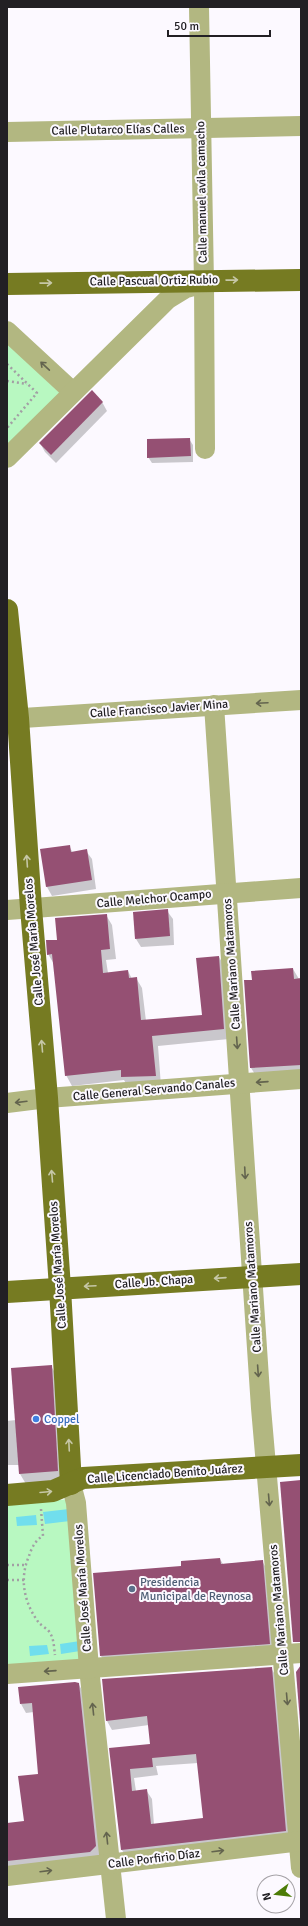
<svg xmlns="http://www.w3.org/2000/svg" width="308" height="1926" font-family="Signika,sans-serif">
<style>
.green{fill:#b8f8c1}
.water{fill:#71deed}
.shadow{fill:#0003;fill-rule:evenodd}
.building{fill:#955073;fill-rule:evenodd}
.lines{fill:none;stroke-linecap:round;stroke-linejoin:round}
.path{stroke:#a29fa4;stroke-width:2.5;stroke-dasharray:2 3;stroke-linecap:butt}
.minor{stroke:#b2b781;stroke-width:20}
.major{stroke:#767b22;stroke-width:22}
.oneway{stroke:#c6c7a7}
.oneway2{stroke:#63644e}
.shop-dot{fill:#3f7fe0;stroke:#fcf9ff;stroke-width:1.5}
.service-dot{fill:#5c6f8a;stroke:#fcf9ff;stroke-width:1.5}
.labels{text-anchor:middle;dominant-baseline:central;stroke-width:4;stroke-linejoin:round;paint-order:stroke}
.street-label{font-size:12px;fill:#222024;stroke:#fcf9ff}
.shop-label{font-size:12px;fill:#366cbe;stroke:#fcf9ff;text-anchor:start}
.service-label{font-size:12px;fill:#4e5e75;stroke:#fcf9ff;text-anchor:start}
</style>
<rect width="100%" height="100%" fill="#fcf9ff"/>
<g class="green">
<polygon points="7,343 63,396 7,449"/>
<polygon points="71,1499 84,1661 7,1667 7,1504"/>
</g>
<g class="water">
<polygon points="69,1509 70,1521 45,1524 43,1512"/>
<polygon points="36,1515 37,1525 17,1526 16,1517"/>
<polygon points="80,1641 80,1651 61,1654 60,1644"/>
<polygon points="47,1645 49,1654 30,1656 29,1646"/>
</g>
<g class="shadow">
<polygon points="102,402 107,411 56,463 45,452 40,443"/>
<polygon points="189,439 193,445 193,462 152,463 148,457"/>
<polygon points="69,846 73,853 86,851 92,859 96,889 52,896 47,887 41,850"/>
<polygon points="167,911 173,919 174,945 141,947 136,939"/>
<polygon points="106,915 112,925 116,959 106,960 108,973 128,971 132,979 136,978 142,988 146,1021 203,1016 219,957 225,967 229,1039 158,1046 161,1086 128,1087 124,1080 72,1086 66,1075 54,964 48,954 58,940"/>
<polygon points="293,969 299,979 301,979 301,1076 258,1079 251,1068 245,981 253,981"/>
<polygon points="51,1366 57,1376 63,1481 26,1484 20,1474 19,1465 7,1465 7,1421 16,1420"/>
<polygon points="220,1559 223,1564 262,1561 268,1571 275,1653 106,1665 101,1656 182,1567"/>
<path d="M271,1668L276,1676L291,1840L127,1859L122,1850L110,1749L152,1745L149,1725L112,1730L107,1721L103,1680ZM198,1763L204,1819L154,1825L152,1799L146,1790L136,1791L134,1778L158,1775L156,1766Z"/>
<polygon points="78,1683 83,1692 100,1856 7,1871 7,1824 25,1822 40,1775 34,1712 26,1713 21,1704"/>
</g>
<g class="building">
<polygon points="92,390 103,402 51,455 39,443"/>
<polygon points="190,438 191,456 147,458 147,439"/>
<polygon points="70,845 71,852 87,849 92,880 46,887 40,849"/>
<polygon points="168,909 170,936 135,939 133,912"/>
<polygon points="107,914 110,949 101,950 103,973 128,970 129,978 137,977 141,1020 202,1015 196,958 219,956 224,1029 152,1036 156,1076 121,1077 121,1070 65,1076 52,954 47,955 46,940 57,940 55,918"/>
<polygon points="293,968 294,979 301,978 301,1065 250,1068 244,980 252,980 251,971"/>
<polygon points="52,1365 58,1471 19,1474 11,1368"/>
<polygon points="301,1480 301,1642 293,1642 280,1482"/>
<polygon points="220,1558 221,1564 263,1560 270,1644 100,1656 93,1573 181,1566 181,1561"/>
<polygon points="301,1665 301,1735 296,1672"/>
<path d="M272,1667L286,1831L121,1850L109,1748L150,1744L147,1716L106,1721L102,1679ZM196,1754L203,1818L151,1824L147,1789L132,1791L130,1769L153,1767L152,1758Z"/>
<polygon points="75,1682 79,1683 96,1846 90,1852 7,1861 7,1823 24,1821 18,1776 38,1774 32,1703 20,1704 18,1687"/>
</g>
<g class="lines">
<g class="path">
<polyline points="7,364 37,393 7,428"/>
<polyline points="7,381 27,384"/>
<path d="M41,1509L43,1536C36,1539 31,1549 29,1556C19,1579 24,1603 39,1623C42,1626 48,1629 50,1633C54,1639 54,1648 55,1655"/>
<polyline points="7,1565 25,1565"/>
<polyline points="7,1580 24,1580"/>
</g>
<g class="minor">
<polyline points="199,7 204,283 205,449"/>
<polyline points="7,132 301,126"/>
<polyline points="7,331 73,392"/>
<polyline points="7,458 168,299 186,288 204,283"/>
<polyline points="214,705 261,1408 301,1868"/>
<polyline points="7,719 301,700"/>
<polyline points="7,910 301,888"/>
<polyline points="7,1103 47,1098 301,1079"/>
<polyline points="71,1484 76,1503 89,1668 116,1919"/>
<polyline points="7,1674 301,1653"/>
<polyline points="7,1876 301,1841"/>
</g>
<g class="major">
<polyline points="7,284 301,280"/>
<polyline points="7,610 18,718 31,908 47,1098 60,1288 71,1484"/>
<polyline points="7,1292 301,1274"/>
<polyline points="7,1495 53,1491 83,1478 301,1465"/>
</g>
</g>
<defs><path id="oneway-shaft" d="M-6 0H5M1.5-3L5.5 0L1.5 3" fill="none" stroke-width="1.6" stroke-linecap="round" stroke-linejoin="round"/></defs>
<g class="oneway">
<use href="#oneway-shaft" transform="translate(232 280) rotate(-1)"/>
<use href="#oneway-shaft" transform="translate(46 283) rotate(-1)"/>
<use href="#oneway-shaft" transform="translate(27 861) rotate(-94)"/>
<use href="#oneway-shaft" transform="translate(42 1046) rotate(-95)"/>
<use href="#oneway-shaft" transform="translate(52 1176) rotate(-95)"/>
<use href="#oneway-shaft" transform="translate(220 1278) rotate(176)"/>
<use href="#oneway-shaft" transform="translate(90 1286) rotate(177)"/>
<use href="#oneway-shaft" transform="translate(69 1445) rotate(-93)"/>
<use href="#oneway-shaft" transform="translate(46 1492) rotate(-5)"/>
</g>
<g class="oneway2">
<use href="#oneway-shaft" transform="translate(45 366) rotate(-137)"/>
<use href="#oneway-shaft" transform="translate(262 703) rotate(177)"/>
<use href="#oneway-shaft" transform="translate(237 1043) rotate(86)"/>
<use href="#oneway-shaft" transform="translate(262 1082) rotate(176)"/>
<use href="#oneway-shaft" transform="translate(21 1102) rotate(173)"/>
<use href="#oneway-shaft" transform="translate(245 1173) rotate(87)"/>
<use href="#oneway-shaft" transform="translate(258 1371) rotate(86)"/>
<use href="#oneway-shaft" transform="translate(269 1500) rotate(85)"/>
<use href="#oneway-shaft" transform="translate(50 1671) rotate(176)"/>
<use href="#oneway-shaft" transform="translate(287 1699) rotate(85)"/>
<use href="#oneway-shaft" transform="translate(93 1709) rotate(-96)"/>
<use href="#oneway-shaft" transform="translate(107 1838) rotate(-96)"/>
<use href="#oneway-shaft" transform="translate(218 1851) rotate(-7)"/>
<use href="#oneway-shaft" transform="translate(46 1871) rotate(-7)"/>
</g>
<circle class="shop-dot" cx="36" cy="1419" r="4"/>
<circle class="service-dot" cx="132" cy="1589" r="4"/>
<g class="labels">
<g class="street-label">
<text transform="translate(118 130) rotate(-1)">Calle Plutarco Elías Calles</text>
<text transform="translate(202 192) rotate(-91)">Calle manuel avila camacho</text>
<text transform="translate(154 281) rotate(-1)">Calle Pascual Ortiz Rubio</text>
<text transform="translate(159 709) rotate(-4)">Calle Francisco Javier Mina</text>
<text transform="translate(154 899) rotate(-5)">Calle Melchor Ocampo</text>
<text transform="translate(34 942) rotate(-95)">Calle José María Morelos</text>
<text transform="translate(232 964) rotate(-94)">Calle Mariano Matamoros</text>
<text transform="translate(154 1090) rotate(-5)">Calle General Servando Canales</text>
<text transform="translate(58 1265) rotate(-94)">Calle José María Morelos</text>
<text transform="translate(154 1282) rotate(-4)">Calle Jb. Chapa</text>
<text transform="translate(253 1287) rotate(-94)">Calle Mariano Matamoros</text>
<text transform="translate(165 1474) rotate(-4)">Calle Licenciado Benito Juárez</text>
<text transform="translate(83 1588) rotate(-94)">Calle José María Morelos</text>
<text transform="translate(279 1610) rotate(-95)">Calle Mariano Matamoros</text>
<text transform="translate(154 1859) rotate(-7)">Calle Porfirio Díaz</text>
</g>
<g class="shop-label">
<text x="44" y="1419">Coppel</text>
</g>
<g class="service-label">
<text x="140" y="1582">Presidencia<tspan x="140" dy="14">Municipal de Reynosa</tspan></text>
</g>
</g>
<rect width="308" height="1926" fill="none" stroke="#222024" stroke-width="16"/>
<g transform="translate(276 1894) rotate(255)"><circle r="19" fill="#fcf9ff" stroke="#a5a2a7"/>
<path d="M0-3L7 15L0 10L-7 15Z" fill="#4c7c07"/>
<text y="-6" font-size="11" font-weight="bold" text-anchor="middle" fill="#222024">N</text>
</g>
<path d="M168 30v6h102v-6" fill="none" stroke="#222024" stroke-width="2"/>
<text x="174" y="30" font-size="12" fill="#222024" stroke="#fcf9ff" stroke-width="3" paint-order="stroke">50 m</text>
</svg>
